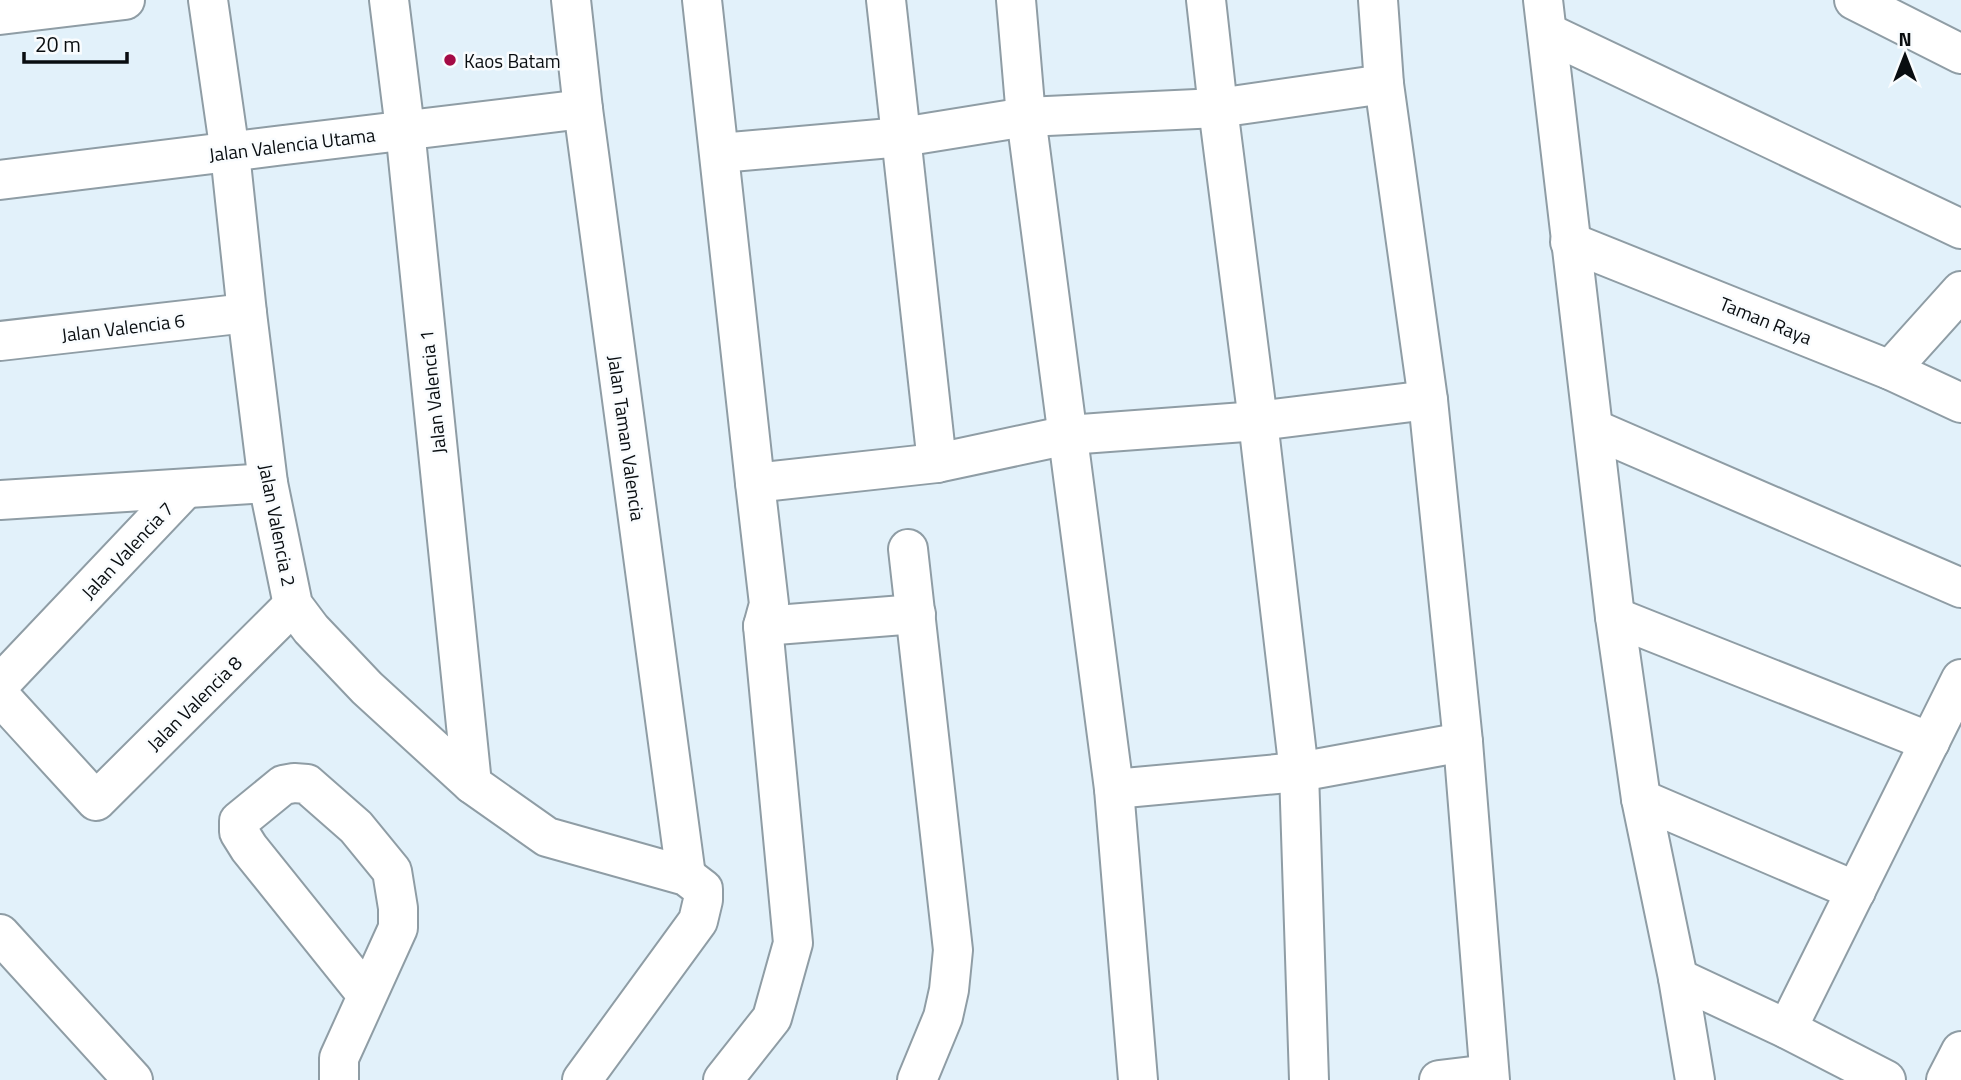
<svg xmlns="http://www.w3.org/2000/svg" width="1961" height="1080" font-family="'Titillium Web',sans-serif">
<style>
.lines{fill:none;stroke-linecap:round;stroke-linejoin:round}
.minor-casing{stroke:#8f9da5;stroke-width:42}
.minor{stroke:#fff;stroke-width:38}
.poi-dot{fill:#a40b45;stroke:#f9fcfe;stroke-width:2.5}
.labels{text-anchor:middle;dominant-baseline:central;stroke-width:5;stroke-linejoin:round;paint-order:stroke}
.poi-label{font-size:19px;fill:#090d10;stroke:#f9fcfe;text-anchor:start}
.street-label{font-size:19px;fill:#090d10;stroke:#f9fcfe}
</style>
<rect width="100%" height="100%" fill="#e2f1fa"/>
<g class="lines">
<defs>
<g id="minor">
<polyline points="208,0 230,153 247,313 268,483 293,605 311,629 367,688 472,784 547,837 686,876 703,889 703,900 698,921 582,1080"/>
<polyline points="389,0 405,129 472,784"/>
<polyline points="571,0 583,109 686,876"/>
<polyline points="702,0 755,483"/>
<polyline points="886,0 937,463"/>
<polyline points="1016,0 1026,117 1114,789 1138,1080"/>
<polyline points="1206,0 1218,108 1258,421 1299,772 1309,1080"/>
<polyline points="1378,0 1384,84 1428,400 1463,742 1490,1080"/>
<polyline points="1543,0 1615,617 1641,799 1678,978 1695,1080"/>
<polyline points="1854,0 1961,54"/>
<polyline points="0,15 125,0"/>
<polyline points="1548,33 1961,229"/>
<polyline points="720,153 902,137 1026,117 1218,108 1384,84"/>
<path d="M0,180C194,157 389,131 583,109"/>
<polyline points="1570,242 1890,370 1961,403"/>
<polyline points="0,341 247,313"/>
<polyline points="1890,370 1961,291"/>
<polyline points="1594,429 1961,588"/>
<polyline points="0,500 268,483"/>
<polyline points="908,549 953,950 949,990 943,1017 917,1080"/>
<polyline points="1615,617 1930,742"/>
<polyline points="763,626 916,614"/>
<polyline points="0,684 185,489"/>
<polyline points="0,696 96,801 293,605"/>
<polyline points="1114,789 1299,772 1463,742"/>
<polyline points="1641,799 1856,891"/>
<polyline points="0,934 133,1080"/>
<polyline points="1678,978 1787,1029 1886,1080"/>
<polyline points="1787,1029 1961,679"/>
<polyline points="339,1080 339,1058 398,928 398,908 392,871 356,827 307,784 294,783 283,785 239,821 239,832 249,848 367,995"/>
<polyline points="723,1080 772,1018 793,943 763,626 769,604 755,483 937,463 1068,435 1258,421 1428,400"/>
<polyline points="1439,1080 1489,1074"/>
<polyline points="1946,1080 1961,1051"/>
</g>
</defs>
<use href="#minor" class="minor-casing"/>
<use href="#minor" class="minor"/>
</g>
<circle class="poi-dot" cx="450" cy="60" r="7"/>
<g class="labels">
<g class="poi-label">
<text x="464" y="60">Kaos Batam</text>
</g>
<g class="street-label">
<text transform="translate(292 144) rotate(-7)">Jalan Valencia Utama</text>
<text transform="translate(1766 320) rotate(22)">Taman Raya</text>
<text transform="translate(123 327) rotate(-7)">Jalan Valencia 6</text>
<text transform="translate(432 392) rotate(-96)">Jalan Valencia 1</text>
<text transform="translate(627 438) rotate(82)">Jalan Taman Valencia</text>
<text transform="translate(278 525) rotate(79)">Jalan Valencia 2</text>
<text transform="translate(127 550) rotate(-47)">Jalan Valencia 7</text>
<text transform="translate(194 703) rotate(-45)">Jalan Valencia 8</text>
</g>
</g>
<g transform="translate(1905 56)" stroke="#f9fcfe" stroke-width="5" paint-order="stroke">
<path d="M0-5L12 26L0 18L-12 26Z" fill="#090d10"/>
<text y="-10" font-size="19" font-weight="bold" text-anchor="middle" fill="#090d10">N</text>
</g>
<path d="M24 52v10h103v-10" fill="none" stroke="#090d10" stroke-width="3.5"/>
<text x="35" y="52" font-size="21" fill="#090d10" stroke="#f9fcfe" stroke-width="5" paint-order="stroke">20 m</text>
</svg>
